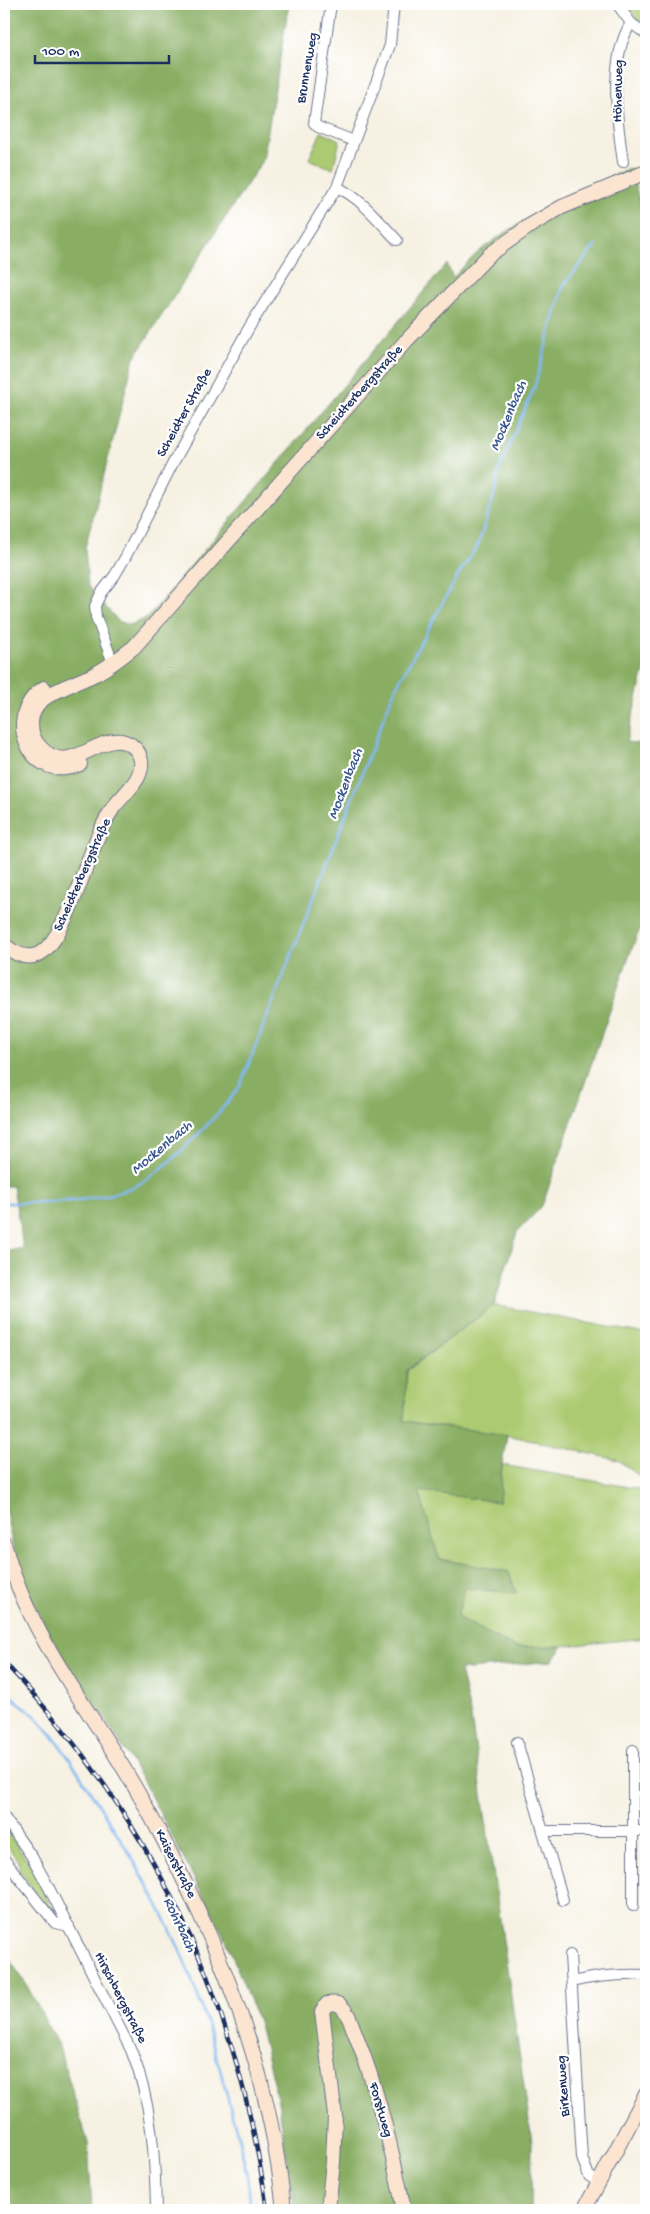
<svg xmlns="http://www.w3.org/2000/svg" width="650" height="2214" font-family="'Gochi Hand',sans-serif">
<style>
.green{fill:#acca71;stroke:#647c68}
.forest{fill:#89ae63;stroke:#526e60}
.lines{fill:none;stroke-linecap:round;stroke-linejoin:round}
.stream{stroke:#84b9f3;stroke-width:2.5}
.street-casing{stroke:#68738c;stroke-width:12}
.secondary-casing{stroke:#68738c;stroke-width:16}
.street{stroke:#fff;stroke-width:10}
.secondary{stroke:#fce5d0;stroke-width:14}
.rail-casing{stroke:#1b2f5e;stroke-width:4.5}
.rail{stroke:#fff;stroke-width:2.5;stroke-dasharray:8;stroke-linecap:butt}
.labels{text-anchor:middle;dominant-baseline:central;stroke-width:4.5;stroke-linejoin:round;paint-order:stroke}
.street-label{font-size:14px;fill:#1b2f5e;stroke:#fff}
.water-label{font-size:15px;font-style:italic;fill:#3a588b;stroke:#fff}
</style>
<rect width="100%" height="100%" fill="#fff"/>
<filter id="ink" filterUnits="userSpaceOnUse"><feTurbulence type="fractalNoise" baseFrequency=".02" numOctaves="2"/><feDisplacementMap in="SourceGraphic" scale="10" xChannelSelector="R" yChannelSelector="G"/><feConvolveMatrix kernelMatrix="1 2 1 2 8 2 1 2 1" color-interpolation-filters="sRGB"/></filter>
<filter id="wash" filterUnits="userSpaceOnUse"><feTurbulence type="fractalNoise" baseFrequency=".0096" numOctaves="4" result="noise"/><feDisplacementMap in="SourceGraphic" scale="20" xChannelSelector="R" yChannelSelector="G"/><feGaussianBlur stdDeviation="1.12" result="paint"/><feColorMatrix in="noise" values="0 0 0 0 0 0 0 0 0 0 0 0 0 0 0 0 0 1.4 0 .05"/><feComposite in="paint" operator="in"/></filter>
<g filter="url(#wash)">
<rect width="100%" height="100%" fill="#f6f1e2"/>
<g class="green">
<polygon points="625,4 646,4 646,14 640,23"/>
<polygon points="321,132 340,140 333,169 309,159"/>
<polygon points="494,1305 646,1334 646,1481 618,1460 507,1435 404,1421 407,1371"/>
<polygon points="502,1465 646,1490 646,1638 563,1646 514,1647 457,1617 465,1588 516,1592 509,1572 439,1559 418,1490 499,1502"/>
<polygon points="4,1827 33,1869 56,1917 54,1917 19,1870 19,1862 4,1842"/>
</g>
<g class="forest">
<path d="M4,4H289L263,160L134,358L85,548L88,586L118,621L130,625L147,618L447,264L453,278C463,267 474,255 486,246C531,213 580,190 631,168L646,228V663L626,742L646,744V914L629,956L542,1206L517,1232L494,1305L407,1370L404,1421L507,1435L502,1465L499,1502L419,1491L439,1559L509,1572L516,1593L465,1588L457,1617L514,1647L563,1646L552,1661L460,1670L471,1717L532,2142L531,2210H294L279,2106L259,2024L227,1942L143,1781L107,1722L56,1648L27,1590L12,1543L4,1502V1252L23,1248L13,1186H4Z"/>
<polygon points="4,1952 25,1982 59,2047 88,2143 92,2210 4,2210"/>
</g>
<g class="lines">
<g class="stream">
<path d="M4,1203C47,1202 95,1204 135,1186C165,1172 221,1113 240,1086L395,689L457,577L478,545L495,492L498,472L534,388L563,286L596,245"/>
<path d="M4,1690C15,1701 28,1708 38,1719C61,1743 78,1772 95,1799C135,1860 173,1925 197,1994C210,2029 219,2066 229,2103C237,2134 251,2178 250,2210"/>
</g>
</g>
</g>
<g filter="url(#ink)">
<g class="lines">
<defs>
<g id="street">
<polyline points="331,4 314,123 318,127 354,141"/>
<polyline points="617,4 631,23 646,34"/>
<path d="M623,162C617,121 608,59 631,23"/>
<path d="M337,187C362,199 378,220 397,240"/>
<polyline points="113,663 96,617 95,606 101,593 115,575 126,556 173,463 250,326 337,187 390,45 394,4"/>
<polyline points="517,1742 563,1900"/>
<path d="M4,1817L32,1857L48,1886L131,2050C152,2102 155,2156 156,2210"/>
<polyline points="543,1831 646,1831"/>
<polyline points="4,1859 55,1923 69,1926"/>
<polyline points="633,1906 633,1750"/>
<polyline points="570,1955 582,2158 589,2176 598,2182"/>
<path d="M572,1982C596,1976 621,1974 646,1975"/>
</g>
<g id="secondary">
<path d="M44,688C0,717 32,786 80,764"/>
<path d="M4,945C33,969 49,952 63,923C81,888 92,840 113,808C123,794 147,777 140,757C139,752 135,748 131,745C103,725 71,782 40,747C34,741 31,732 31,723C31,715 35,705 42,700C57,688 77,683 93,675C108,668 121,657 134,647L406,341L489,255L531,225L562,207L646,172"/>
<path d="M4,1543C26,1631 85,1702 130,1779C148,1809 164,1841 180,1872C234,1982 272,2088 284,2210"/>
<path d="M328,2210L333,2162L335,2116L322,2011L327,2004C332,2004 337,2002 341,2006C349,2013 351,2024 355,2033C378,2090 392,2150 404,2210"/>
<polyline points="584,2210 646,2094"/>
</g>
</defs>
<use href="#street" class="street-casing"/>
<use href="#secondary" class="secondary-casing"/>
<use href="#street" class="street"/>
<use href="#secondary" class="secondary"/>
<defs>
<path id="rail" d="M4,1662C152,1818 238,1997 267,2210"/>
</defs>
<use href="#rail" class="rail-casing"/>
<use href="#rail" class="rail"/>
</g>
</g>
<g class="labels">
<g class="street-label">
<text transform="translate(308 68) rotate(-80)">Brunnenweg</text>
<text transform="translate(619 91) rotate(-89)">Höhenweg</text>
<text transform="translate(360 393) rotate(-48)">Scheidterbergstraße</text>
<text transform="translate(185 413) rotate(-61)">Scheidter Straße</text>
<text transform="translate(83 875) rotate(-66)">Scheidterbergstraße</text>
<text transform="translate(175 1864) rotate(63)">Kaiserstraße</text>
<text transform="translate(120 1998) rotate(63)">Hirschbergstraße</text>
<text transform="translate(564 2086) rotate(-94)">Birkenweg</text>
<text transform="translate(380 2110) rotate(74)">Forstweg</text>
</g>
<g class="water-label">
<text transform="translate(509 416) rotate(-67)">Mockenbach</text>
<text transform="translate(346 784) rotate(-69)">Mockenbach</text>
<text transform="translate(162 1148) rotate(-40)">Mockenbach</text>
<text transform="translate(179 1925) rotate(65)">Rohrbach</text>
</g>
</g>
<rect width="650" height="2214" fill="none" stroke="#fff" stroke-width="20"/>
<path d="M35 55v8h134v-8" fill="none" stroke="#1b2f5e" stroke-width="2.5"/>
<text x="42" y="55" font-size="15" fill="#1b2f5e" stroke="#ffffff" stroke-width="4" paint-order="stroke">100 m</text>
</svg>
